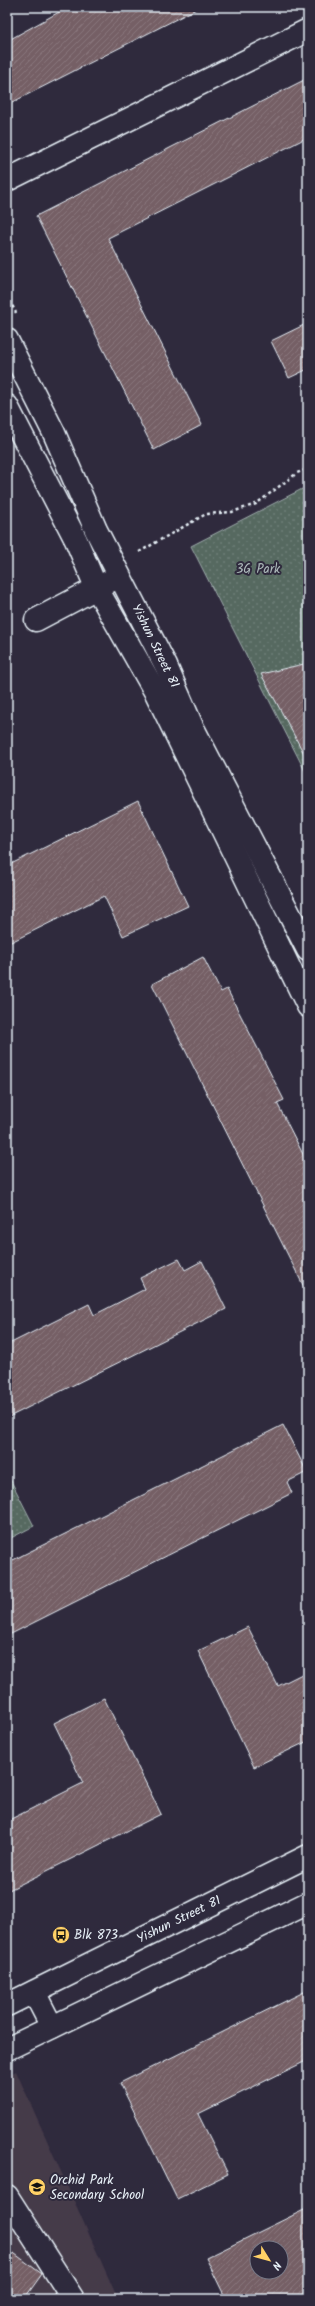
<svg xmlns="http://www.w3.org/2000/svg" width="315" height="2306" font-family="Kalam,sans-serif">
<style>
.built{fill:#443a49}
.park{fill:url(#park-dots);stroke:#9fadac}
.building{fill:url(#building-hatch);stroke:#e8f1f8;fill-rule:evenodd}
.lines{fill:none;stroke-linecap:round;stroke-linejoin:round}
.minor-casing{stroke:#e8f1f8;stroke-width:25}
.path{stroke:#e8f1f8;stroke-width:2.5;stroke-dasharray:3 3;stroke-linecap:butt}
.minor{stroke:#2f2a3d;stroke-width:22}
.labels{text-anchor:middle;dominant-baseline:central;stroke-width:4;stroke-linejoin:round;paint-order:stroke}
.park-label{font-size:13px;fill:#aebbbc;stroke:#2f2a3d}
.street-label{font-size:13px;fill:#e8f1f8;stroke:#2f2a3d}
.poi-label{font-size:13px;fill:#e8f1f8;stroke:#2f2a3d;text-anchor:start}
</style>
<defs>
<pattern id="park-dots" width="8" height="8" patternUnits="userSpaceOnUse"><rect width="8" height="8" fill="#566961"/><path d="M2 2h.1M6 6h.1" fill="none" stroke="#6e7f78" stroke-width="1.8" stroke-linecap="round"/></pattern>
<pattern id="building-hatch" width="6" height="6" patternUnits="userSpaceOnUse"><rect width="6" height="6" fill="#755e65"/><path d="M-1 1l2-2M0 6l6-6M5 7l2-2" fill="none" stroke="#89767c"/></pattern>
</defs>
<rect width="100%" height="100%" fill="#2f2a3d"/>
<filter id="ink" filterUnits="userSpaceOnUse"><feTurbulence type="fractalNoise" baseFrequency=".025" numOctaves="2"/><feDisplacementMap in="SourceGraphic" scale="8" xChannelSelector="R" yChannelSelector="G"/><feConvolveMatrix kernelMatrix="1 2 1 2 8 2 1 2 1" color-interpolation-filters="sRGB"/></filter>
<g filter="url(#ink)">
<polygon class="built" points="16,2071 118,2299 7,2299 7,2076"/>
<g class="park">
<polygon points="308,486 308,777 191,546"/>
<polygon points="7,1473 34,1526 7,1540"/>
</g>
<g class="building">
<polygon points="68,7 200,7 7,105 7,41"/>
<polygon points="308,78 308,137 108,238 202,425 154,450 36,216"/>
<polygon points="308,323 308,369 289,378 271,341"/>
<polygon points="308,663 308,761 261,674"/>
<polygon points="138,801 188,906 123,936 104,896 7,944 7,866"/>
<polygon points="203,957 221,992 227,989 257,1047 284,1100 277,1103 308,1164 308,1295 152,984"/>
<polygon points="179,1259 185,1270 202,1261 226,1309 7,1418 7,1345 89,1304 94,1315 145,1289 140,1278"/>
<polygon points="283,1425 307,1472 287,1482 292,1493 7,1636 7,1563"/>
<polygon points="248,1627 278,1686 308,1671 308,1741 254,1767 198,1651"/>
<polygon points="104,1698 161,1814 7,1891 7,1821 83,1783 54,1723"/>
<polygon points="308,1990 308,2060 198,2114 228,2174 177,2199 120,2083"/>
<path d="M308,2208V2299H226L206,2258ZM257,2248H281V2272H257Z"/>
<polygon points="7,2248 42,2274 24,2299 7,2299"/>
</g>
<g class="lines">
<defs>
<g id="minor">
<polyline points="7,180 308,30"/>
<polyline points="7,340 54,433 96,530 166,666 192,726 308,950"/>
<polyline points="7,406 76,540 96,587 156,693 308,1006"/>
<polyline points="36,620 110,581"/>
<polyline points="34,1992 52,2027"/>
<polyline points="7,2005 308,1856"/>
<polyline points="7,2049 308,1903"/>
<polyline points="7,2196 73,2299"/>
</g>
</defs>
<use href="#minor" class="minor-casing"/>
<g class="path">
<polyline points="7,295 16,313"/>
<polyline points="7,473 10,477"/>
<polyline points="139,552 206,514 232,512 256,504 297,473 308,469"/>
<polyline points="305,1033 308,1039"/>
</g>
<use href="#minor" class="minor"/>
</g>
</g>
<defs>
<symbol id="bus-disc" viewBox="-11 -11 22 22"><circle r="9.5" fill="#ffd166" stroke="#2f2a3d"/><path d="M-5-6H5V4H4V6H2V4H-2V6H-4V4H-5ZM-3.5-4V0h7V-4ZM-3.5 1.2v1.5H-2V1.2ZM2 1.2v1.5H3.5V1.2Z" fill="#111"/></symbol>
<symbol id="school-disc" viewBox="-11 -11 22 22"><circle r="9.5" fill="#ffd166" stroke="#2f2a3d"/><path d="M0-5L7-2L0 1L-7-2ZM-4 1L0 2.5L4 1V4Q0 6-4 4Z" fill="#111"/></symbol>
</defs>
<g fill-rule="evenodd">
<use href="#bus-disc" x="51" y="1925" width="20" height="20"/>
<use href="#school-disc" x="27" y="2177" width="20" height="20"/>
</g>
<g class="labels">
<g class="park-label">
<text x="258" y="569">3G Park</text>
</g>
<g class="street-label">
<text transform="translate(155 646) rotate(64)">Yishun Street 81</text>
<text transform="translate(179 1920) rotate(-26)">Yishun Street 81</text>
</g>
<g class="poi-label">
<text x="74" y="1935">Blk 873</text>
<text x="50" y="2180">Orchid Park<tspan x="50" dy="15">Secondary School</tspan></text>
</g>
</g>
<rect width="315" height="2306" fill="none" stroke="#2f2a3d" stroke-width="24"/>
<rect x="12" y="12" width="291" height="2282" fill="none" stroke="#e8f1f8" stroke-width="1.5" filter="url(#ink)"/>
<g transform="translate(269 2260) rotate(127)"><circle r="19" fill="#2f2a3d" stroke="#797a88"/>
<path d="M0-3L7 15L0 10L-7 15Z" fill="#ffd166"/>
<text y="-6" font-size="11" font-weight="bold" text-anchor="middle" fill="#e8f1f8">N</text>
</g>
</svg>
